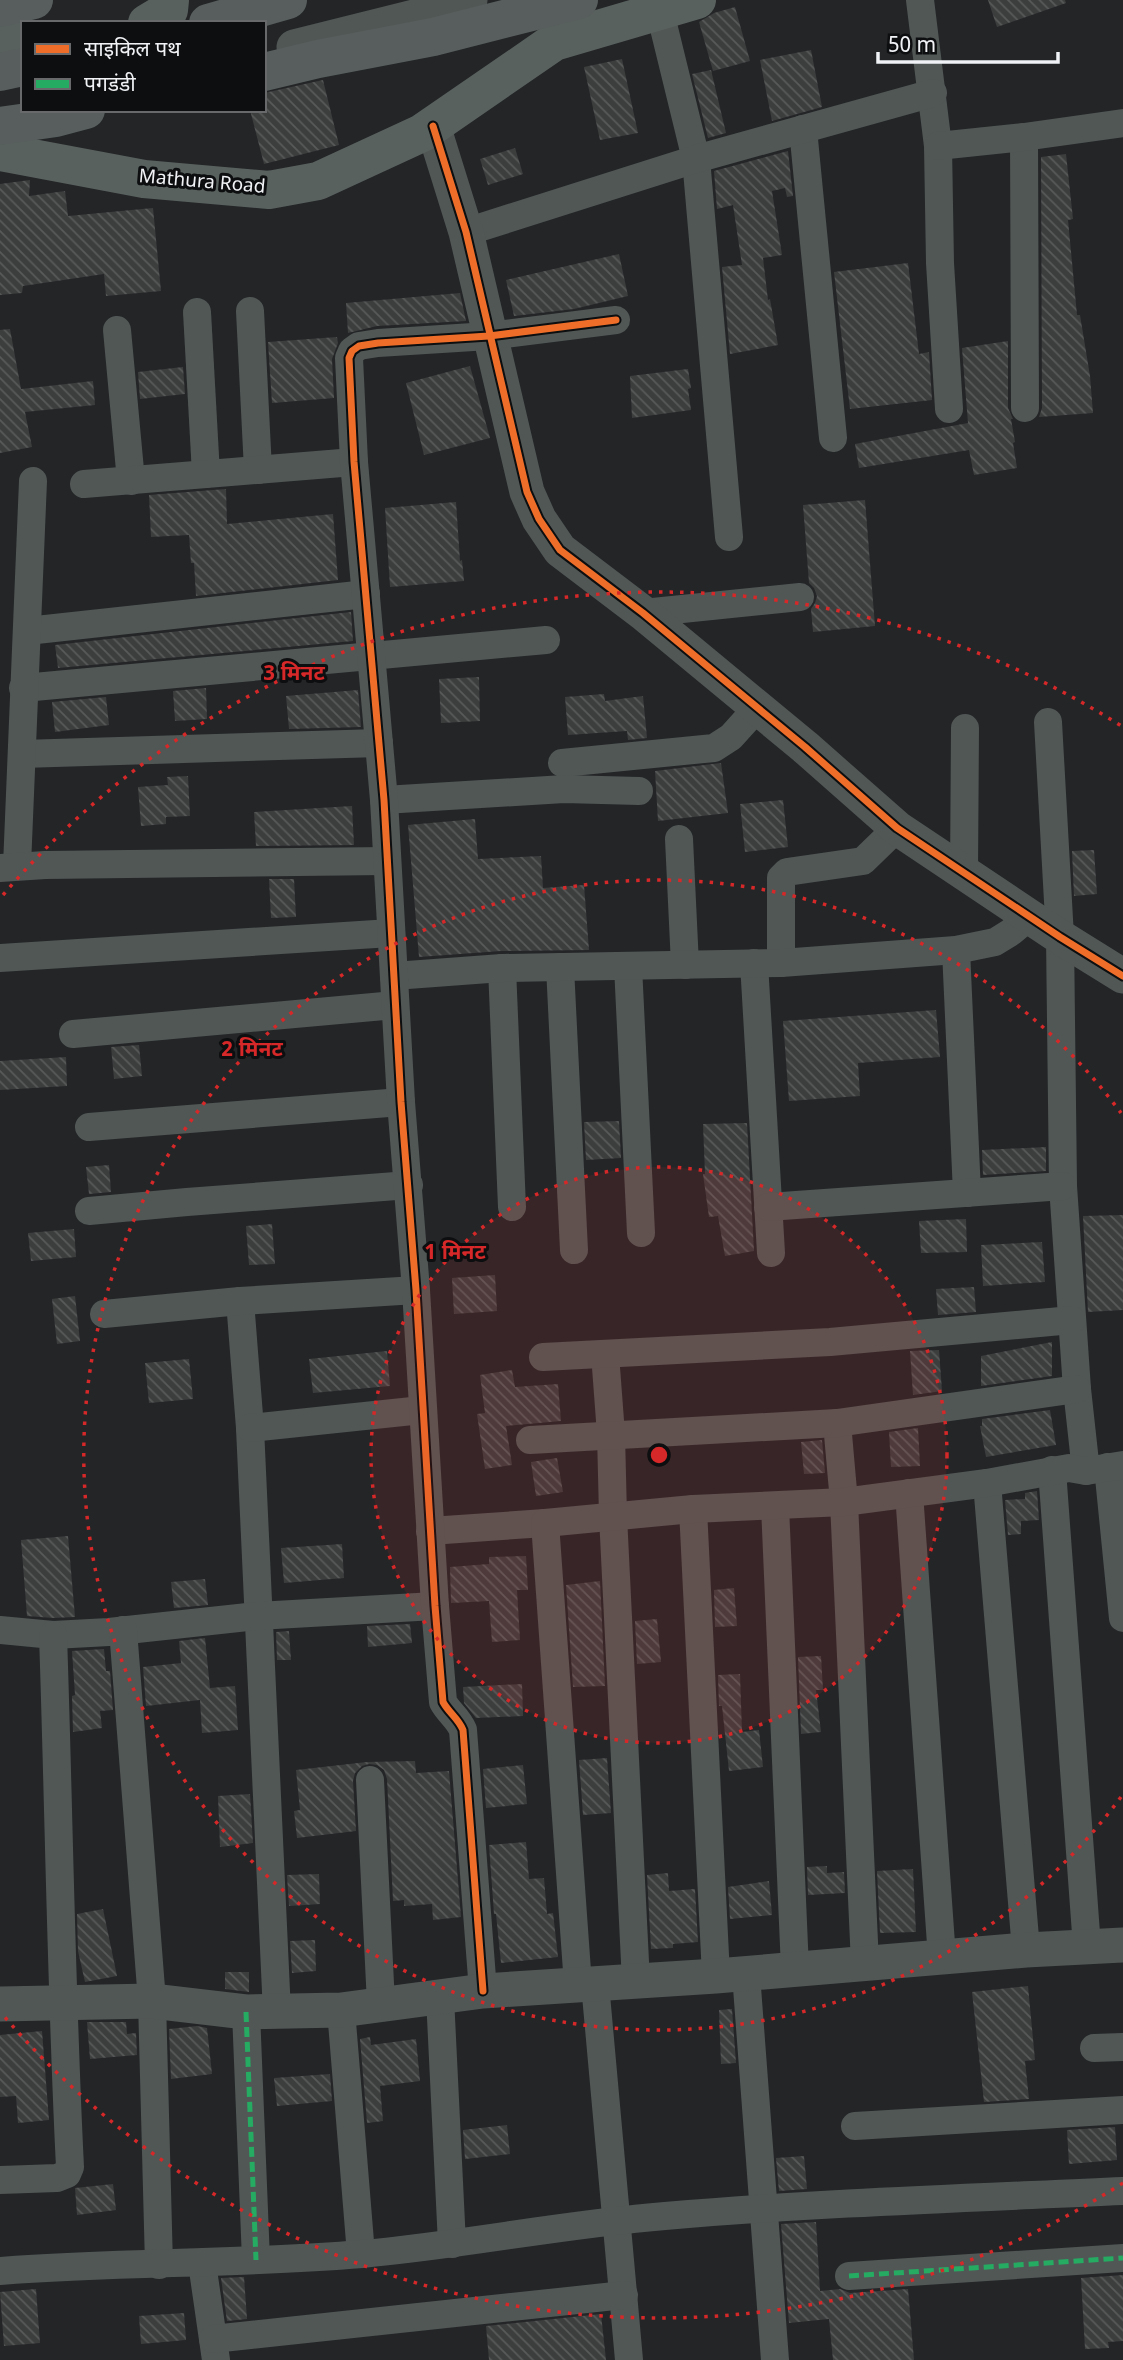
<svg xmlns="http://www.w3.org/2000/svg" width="1123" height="2360" font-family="Georgia,'Noto Sans Devanagari',serif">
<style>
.building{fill:url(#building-back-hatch)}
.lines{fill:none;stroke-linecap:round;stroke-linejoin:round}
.minor{stroke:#515755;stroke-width:28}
.tertiary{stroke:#515755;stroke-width:35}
.primary{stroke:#59615e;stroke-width:38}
.trunk{stroke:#575e5d;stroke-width:38}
.quiet{stroke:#26ab63;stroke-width:5;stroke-dasharray:10 5;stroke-linecap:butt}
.cycleway-casing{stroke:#0c0e0f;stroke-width:11}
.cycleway{stroke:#ee6e29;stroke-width:7}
.ring{fill:none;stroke:#d62828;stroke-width:3.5;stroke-dasharray:3.5 7}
.labels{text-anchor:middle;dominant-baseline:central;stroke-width:6;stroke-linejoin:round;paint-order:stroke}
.street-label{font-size:19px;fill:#f0f2f5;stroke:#0c0e0f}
.centre{fill:#d62828;stroke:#0c0e0f;stroke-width:3.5}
.ring-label{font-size:21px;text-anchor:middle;font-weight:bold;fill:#d62828;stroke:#0c0e0f;stroke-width:6;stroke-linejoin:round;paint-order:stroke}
</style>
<defs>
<pattern id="building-back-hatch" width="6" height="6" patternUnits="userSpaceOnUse" patternTransform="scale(1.75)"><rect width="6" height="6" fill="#3c3d3d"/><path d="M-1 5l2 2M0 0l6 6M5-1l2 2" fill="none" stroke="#585a5a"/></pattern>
</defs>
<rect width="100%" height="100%" fill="#232527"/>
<g class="building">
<polygon points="988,0 1065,0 1066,3 997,27"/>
<polygon points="735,7 750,61 713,71 699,22 714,13"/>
<polygon points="811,50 822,107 772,121 760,60"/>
<polygon points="622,59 638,133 600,140 584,67"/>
<polygon points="711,70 726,133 708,138 692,74"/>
<polygon points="323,80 339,145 264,164 250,110 264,110 264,93"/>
<polygon points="515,148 523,174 488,185 480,159"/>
<polygon points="788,151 793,196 787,197 785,188 772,191 782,255 763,258 768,300 770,299 778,345 730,354 722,267 742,265 733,205 717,209 714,171"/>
<polygon points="1066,154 1073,219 1068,220 1077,315 1080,315 1090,376 1093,413 1039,417 1042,408 1041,157"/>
<polygon points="30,180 29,196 65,191 68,216 153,208 161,291 106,296 104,274 23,286 22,293 0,295 0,184"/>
<polygon points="619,254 628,296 574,309 514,316 506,280"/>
<polygon points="908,263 919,354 929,352 932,400 850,409 834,272"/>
<polygon points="460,293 466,321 377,326 348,333 346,303"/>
<polygon points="10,329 21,389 93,381 95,405 25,412 32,447 0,453 0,330"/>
<polygon points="337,337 338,343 332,359 334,398 272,403 268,342"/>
<polygon points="1008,341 1008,408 1013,419 1011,419 1015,442 1013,443 1017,468 974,475 969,450 859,468 855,444 968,423 962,348"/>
<polygon points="470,366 490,438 424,455 406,383"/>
<polygon points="183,367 185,394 140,399 138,372"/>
<polygon points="688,369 691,388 688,389 691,410 632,418 630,376"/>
<polygon points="226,489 227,524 333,514 338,580 196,596 194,563 191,563 189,535 151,537 149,495"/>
<polygon points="865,500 875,626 813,632 811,609 815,603 817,596 814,588 809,583 803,505"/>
<polygon points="456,502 460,561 462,560 464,581 390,587 385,508"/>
<polygon points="351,612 353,641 58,668 55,645"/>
<polygon points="479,677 480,721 441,723 439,679"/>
<polygon points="206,688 207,719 175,721 173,691"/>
<polygon points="358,690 361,727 289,729 286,696"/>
<polygon points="604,694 605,701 643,696 647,738 628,740 627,731 568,735 565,697"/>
<polygon points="106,697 109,725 55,732 52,702"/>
<polygon points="721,763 728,813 658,821 655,771"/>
<polygon points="188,776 190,816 166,817 166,824 141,826 138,787 168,785 167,777"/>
<polygon points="783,800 788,847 745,852 740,804"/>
<polygon points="352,806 354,845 256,846 254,812"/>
<polygon points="475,819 478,859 541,856 543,888 584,885 589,950 501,951 419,957 408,825"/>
<polygon points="1094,850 1097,894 1074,896 1072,851"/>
<polygon points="269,879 294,879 296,917 271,918"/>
<polygon points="936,1010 940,1057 858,1063 860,1096 789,1101 783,1021"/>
<polygon points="139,1045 142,1076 114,1079 111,1047"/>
<polygon points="66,1057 67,1086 0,1090 0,1061"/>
<polygon points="619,1121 621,1158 586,1160 584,1122"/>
<polygon points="747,1123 754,1251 725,1256 718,1216 709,1217 703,1174 705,1174 703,1124"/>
<polygon points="1046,1147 1046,1171 983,1175 982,1150"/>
<polygon points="109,1165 111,1192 89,1194 86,1167"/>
<polygon points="1123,1215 1123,1310 1088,1312 1083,1216"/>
<polygon points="966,1219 967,1252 921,1253 919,1221"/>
<polygon points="272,1224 275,1264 249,1265 246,1226"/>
<polygon points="74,1229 76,1257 31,1261 28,1233"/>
<polygon points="1042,1242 1045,1282 983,1286 981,1245"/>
<polygon points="495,1275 497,1311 454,1314 452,1278"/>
<polygon points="974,1287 976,1312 938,1315 936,1289"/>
<polygon points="75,1296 80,1341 57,1344 52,1299"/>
<polygon points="1052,1342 1052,1376 981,1386 981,1356"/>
<polygon points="939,1350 942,1391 913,1395 910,1351"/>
<polygon points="387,1351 390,1386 313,1393 309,1359"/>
<polygon points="189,1359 193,1399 149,1403 145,1363"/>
<polygon points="512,1370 515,1387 558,1384 561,1421 506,1426 512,1465 485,1469 477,1414 485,1413 480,1375"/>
<polygon points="1050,1410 1056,1445 986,1457 980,1426 982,1426 982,1419"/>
<polygon points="918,1428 920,1466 891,1467 889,1432"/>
<polygon points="822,1440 825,1473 804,1474 801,1442"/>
<polygon points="557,1458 563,1492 536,1496 531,1462"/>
<polygon points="1037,1491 1039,1520 1021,1521 1021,1534 1008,1535 1005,1500 1025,1499 1025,1493"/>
<polygon points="68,1536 75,1617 53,1618 27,1616 21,1540"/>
<polygon points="342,1544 344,1578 284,1583 281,1548"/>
<polygon points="526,1556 528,1590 517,1590 520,1640 492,1642 489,1601 451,1603 450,1567 489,1564 489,1557"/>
<polygon points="205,1579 208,1605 174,1608 171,1582"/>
<polygon points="600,1581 605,1686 573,1687 566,1585"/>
<polygon points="734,1588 737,1626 715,1627 714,1590"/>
<polygon points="657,1619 661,1662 637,1664 635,1621"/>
<polygon points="410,1624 412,1643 368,1647 367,1626"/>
<polygon points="289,1631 291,1660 277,1660 276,1632"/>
<polygon points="205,1638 210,1688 235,1686 238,1730 202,1733 200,1700 146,1706 143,1667 181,1663 179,1641"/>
<polygon points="104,1649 106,1671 110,1671 113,1710 100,1711 102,1728 73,1732 72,1696 75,1695 72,1651"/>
<polygon points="821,1656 823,1690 816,1690 821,1732 801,1734 798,1657"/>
<polygon points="740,1674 742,1732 759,1730 763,1767 729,1771 722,1706 719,1706 718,1675"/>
<polygon points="522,1684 523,1716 476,1718 464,1703 463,1687"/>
<polygon points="607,1758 611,1813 583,1815 579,1760"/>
<polygon points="415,1761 416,1773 449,1771 461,1917 433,1920 432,1904 404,1906 404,1900 393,1901 387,1779 384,1770 377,1765 369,1764 362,1766 355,1773 353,1781 356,1831 297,1838 294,1811 300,1810 296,1770 367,1762"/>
<polygon points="523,1765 527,1804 486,1808 483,1769"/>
<polygon points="250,1794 253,1843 220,1847 218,1796"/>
<polygon points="526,1842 529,1879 544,1878 547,1914 553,1913 558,1957 501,1963 496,1914 494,1914 489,1845"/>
<polygon points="827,1866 827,1873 844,1872 845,1893 808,1895 807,1867"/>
<polygon points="913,1869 916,1932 880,1933 877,1871"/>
<polygon points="668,1873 669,1891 695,1889 698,1942 673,1944 673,1948 651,1949 647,1875"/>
<polygon points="319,1874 320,1904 289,1906 287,1875"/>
<polygon points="769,1881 772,1915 730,1919 728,1887"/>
<polygon points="103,1909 117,1976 85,1982 78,1951 77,1914"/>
<polygon points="315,1940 316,1971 292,1973 290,1941"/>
<polygon points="225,1972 249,1972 249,1992 225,1989"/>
<polygon points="1028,1986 1035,2060 1025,2061 1029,2099 984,2102 972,1992"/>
<polygon points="732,2009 736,2063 721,2064 719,2010"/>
<polygon points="87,2022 126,2022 127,2034 136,2033 137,2055 90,2059"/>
<polygon points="197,2026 207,2028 212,2074 171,2079 169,2029"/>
<polygon points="42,2031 49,2120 18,2123 16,2096 0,2097 0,2035"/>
<polygon points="370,2037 371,2045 416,2039 420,2081 380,2086 383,2121 367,2123 360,2039"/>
<polygon points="330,2074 332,2101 277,2106 274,2078"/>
<polygon points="507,2125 510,2154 465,2159 463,2130"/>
<polygon points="1115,2127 1117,2160 1069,2164 1067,2130"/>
<polygon points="804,2156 807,2189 779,2191 776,2158"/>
<polygon points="113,2184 116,2210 77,2215 75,2188"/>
<polygon points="816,2222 820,2291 840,2289 850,2293 908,2289 914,2360 833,2360 829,2319 789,2323 781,2224"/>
<polygon points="1123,2275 1123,2341 1108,2342 1109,2348 1085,2349 1081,2278"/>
<polygon points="244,2277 247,2319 227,2321 221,2278"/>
<polygon points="36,2289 40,2343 4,2346 0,2292"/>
<polygon points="184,2313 186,2340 141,2344 139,2316"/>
<polygon points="601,2314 606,2360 489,2360 486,2326"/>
</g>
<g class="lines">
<g class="minor">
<polyline points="920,0 938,146 940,263 949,409"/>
<polyline points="660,12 696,159 729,537"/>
<polyline points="803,129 833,438"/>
<polyline points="1024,137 1025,408"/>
<polyline points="938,146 1024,137 1123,123"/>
<polyline points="466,232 696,159 933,93"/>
<polyline points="250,311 258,470"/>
<polyline points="197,312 206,474"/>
<polyline points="117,330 131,481"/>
<polyline points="84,484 354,462"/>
<polyline points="643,613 800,597"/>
<polyline points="27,631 366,594"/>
<polyline points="23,688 546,640"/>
<polyline points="1048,722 1060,937 1063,1186 1077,1389 1086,1471"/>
<polyline points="22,754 379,743"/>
<polyline points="562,763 714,748 731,737 757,708"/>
<polyline points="384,800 564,789 639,791"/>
<polyline points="679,839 685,965"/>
<polyline points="17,866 33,481"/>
<polyline points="0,868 45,865 386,861"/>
<polyline points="964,873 965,728"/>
<polyline points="956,950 967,1193"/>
<polyline points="0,958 391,933"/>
<polyline points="754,963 771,1253"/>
<polyline points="781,963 781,878 787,872 863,861 897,828"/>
<polyline points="628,966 641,1233"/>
<polyline points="560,967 574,1250"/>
<polyline points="502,968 512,1207"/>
<polyline points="394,976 502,968 781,963 956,950 995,942 1011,932 1029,917"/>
<polyline points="73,1034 395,1005"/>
<polyline points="89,1127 401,1102"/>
<polyline points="768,1207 1063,1186"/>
<polyline points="89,1211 187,1202 409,1185"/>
<polyline points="240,1301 250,1428 277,2013"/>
<polyline points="104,1314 240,1301 416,1290"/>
<polyline points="605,1354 611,1434 613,1516 636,1982"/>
<polyline points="543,1357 830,1342 1072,1320"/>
<polyline points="837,1423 844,1502 865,1964"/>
<polyline points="250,1428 422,1410"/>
<polyline points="530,1440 837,1423 1077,1389"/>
<polyline points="1108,1467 1123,1618"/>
<polyline points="1052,1470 1087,1947"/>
<polyline points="987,1483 1026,1950"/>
<polyline points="909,1493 942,1958"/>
<polyline points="775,1506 795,1969"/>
<polyline points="693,1509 716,1976"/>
<polyline points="430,1531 545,1523"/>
<polyline points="0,1630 53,1635 109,1632 257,1616 435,1606"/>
<polyline points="123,1630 152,2001 159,2265"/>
<polyline points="370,1780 381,2004"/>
<polyline points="746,1974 775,2360"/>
<polyline points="595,1984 629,2360"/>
<polyline points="578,1985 545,1523 693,1509 844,1502 987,1483 1069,1468 1086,1471 1123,1465"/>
<path d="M483,1991L463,1730C458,1718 449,1713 443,1702L435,1606L416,1290L401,1102L384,800L354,462L349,358L352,351L359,346L378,343L489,336L616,320"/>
<polyline points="440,1997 452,2244"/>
<polyline points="341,2010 361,2254"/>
<polyline points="246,2012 256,2260"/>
<polyline points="1094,2048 1123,2047"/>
<polyline points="855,2126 1123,2110"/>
<path d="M0,2180L57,2178L67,2174L70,2167C61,1989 59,1812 53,1635"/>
<polyline points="202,2263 216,2360"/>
<path d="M0,2271C120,2262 241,2264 362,2254C463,2245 564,2224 665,2216C817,2203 970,2198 1123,2191"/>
<polyline points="849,2276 1123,2258"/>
<polyline points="213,2339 624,2295"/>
</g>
<g class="tertiary">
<polyline points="294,47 430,13 470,0"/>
<polyline points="433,126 466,232 527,492 539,519 560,550 643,613 805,747 897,828 1060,937 1123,976"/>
<polyline points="0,2004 152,2001 246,2012 341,2010 483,1991 716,1976 1026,1950 1123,1945"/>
</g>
<g class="primary">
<polyline points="147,23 169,10 170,0"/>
<polyline points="0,39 23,37"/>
<polyline points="0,152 144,179 269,190 318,181 422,133 554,42 697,0"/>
</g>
<g class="trunk">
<polyline points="0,8 34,0"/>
<polyline points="208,23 288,0"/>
<polyline points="0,72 23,67"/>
<polyline points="264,72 318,59 433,37 579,0"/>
<polyline points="0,126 56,118 86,110"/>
</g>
<g class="quiet">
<polyline points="246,2012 256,2260"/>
<polyline points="849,2276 1123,2258"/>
</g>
<defs>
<g id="cycleway">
<polyline points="433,126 466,232 527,492 539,519 560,550 643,613 805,747 897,828 1060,937 1123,976"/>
<path d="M483,1991L463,1730C458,1718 449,1713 443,1702L435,1606L416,1290L401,1102L384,800L354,462L349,358L352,351L359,346L378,343L489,336L616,320"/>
</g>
</defs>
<use href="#cycleway" class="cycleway-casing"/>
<use href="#cycleway" class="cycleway"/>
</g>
<circle cx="659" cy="1455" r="288" fill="#d62828" fill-opacity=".12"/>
<g class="ring">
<circle cx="659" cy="1455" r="288"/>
<path d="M1121 1797A575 575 0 1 1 1121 1113"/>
<path d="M1123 2183A863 863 0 0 1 3 2015M3 895A863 863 0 0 1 1123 727"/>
</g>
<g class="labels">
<g class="street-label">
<text transform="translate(202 183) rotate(5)">Mathura Road</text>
</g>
</g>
<circle cx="659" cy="1455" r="10" class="centre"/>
<g class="ring-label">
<text x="294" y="680">3 मिनट</text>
<text x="252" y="1056">2 मिनट</text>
<text x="455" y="1259">1 मिनट</text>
</g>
<rect x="21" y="21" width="245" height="91" fill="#0c0e0f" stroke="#67696b" stroke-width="2"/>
<rect x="35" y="44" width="35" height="10" fill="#ee6e29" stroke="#67696b" stroke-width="2"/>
<text x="84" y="56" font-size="21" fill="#f0f2f5">साइकिल पथ</text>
<rect x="35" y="79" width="35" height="10" fill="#26ab63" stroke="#67696b" stroke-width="2"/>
<text x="84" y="91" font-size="21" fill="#f0f2f5">पगडंडी</text>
<path d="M878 52v10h180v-10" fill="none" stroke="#f0f2f5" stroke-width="3.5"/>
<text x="888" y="52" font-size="21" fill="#f0f2f5" stroke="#0c0e0f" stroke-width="5" paint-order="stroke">50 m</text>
</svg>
